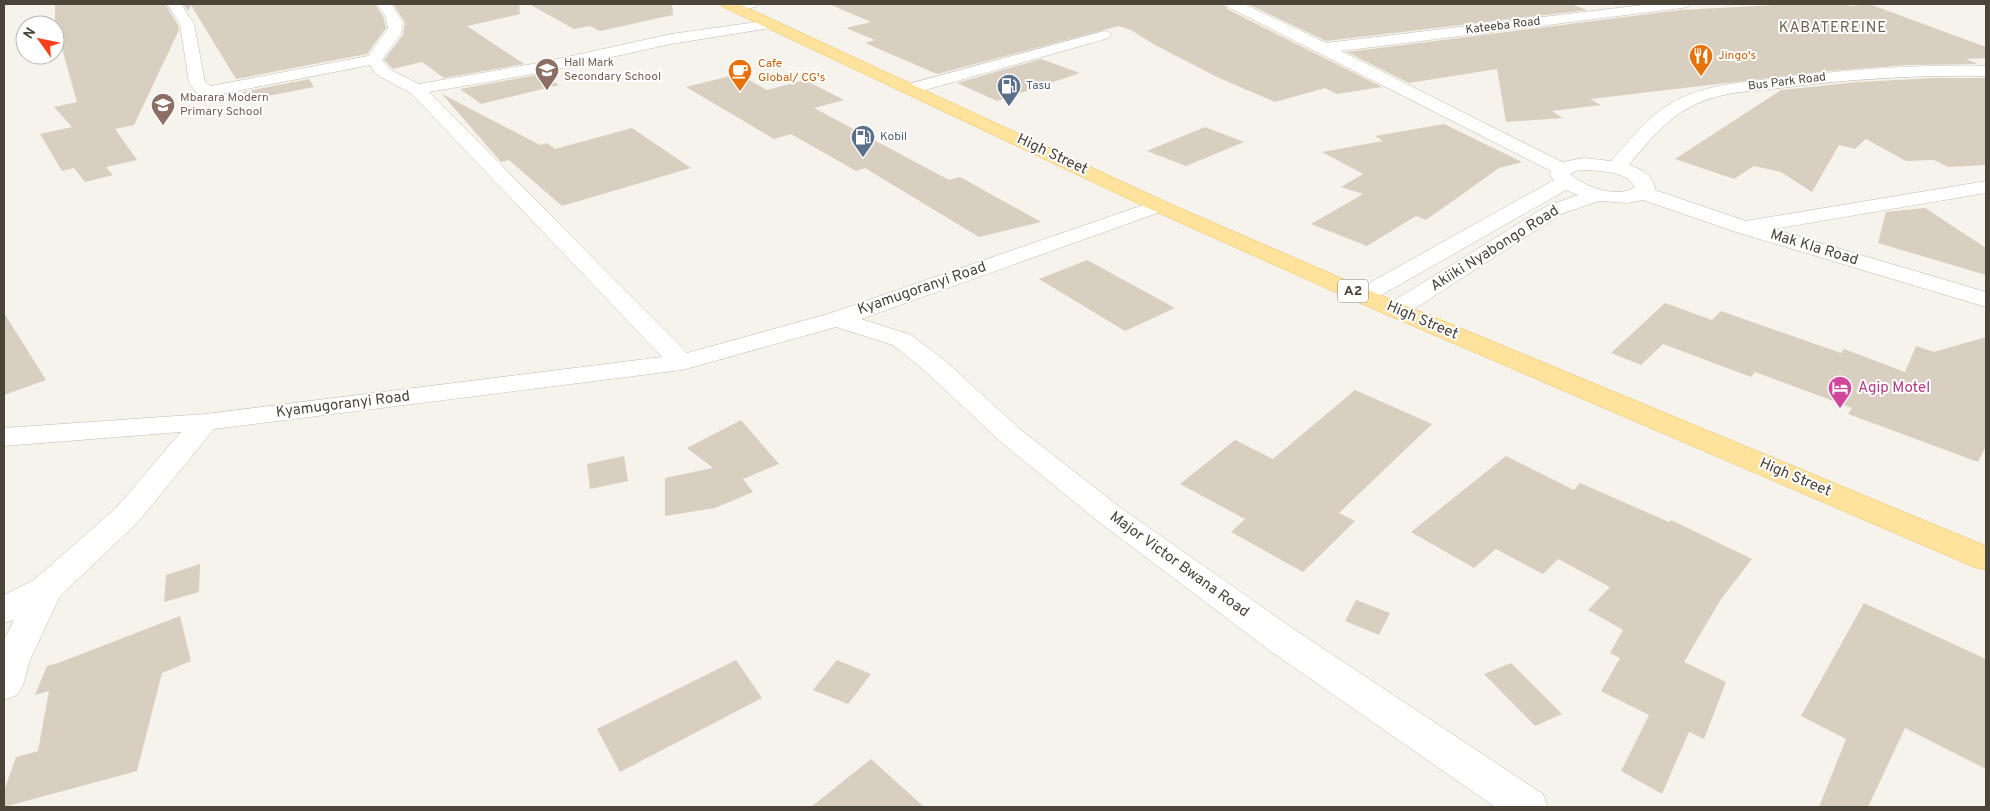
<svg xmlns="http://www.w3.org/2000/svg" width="1990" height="811" font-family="Overpass,sans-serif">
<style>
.building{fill:#d8cfc1}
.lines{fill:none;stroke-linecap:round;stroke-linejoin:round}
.minor-casing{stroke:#c2bbae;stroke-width:1}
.major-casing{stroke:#e6c16a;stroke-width:1}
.minor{fill:#fff;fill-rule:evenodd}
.major{fill:#ffe39c;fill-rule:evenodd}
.labels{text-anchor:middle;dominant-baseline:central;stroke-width:4;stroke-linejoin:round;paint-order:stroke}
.far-street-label{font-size:12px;fill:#4b4439;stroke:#fff}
.far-food-label{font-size:12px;fill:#c56008;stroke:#fff;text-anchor:start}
.far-education-label{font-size:12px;fill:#785e54;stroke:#fff;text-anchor:start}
.far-service-label{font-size:12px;fill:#4e5e75;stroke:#fff;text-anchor:start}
.shield{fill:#fff;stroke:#817c74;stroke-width:1}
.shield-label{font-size:14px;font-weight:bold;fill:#4b4439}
.far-quarter-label{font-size:15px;letter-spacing:1px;fill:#6e6250;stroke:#fff}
.street-label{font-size:15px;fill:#4b4439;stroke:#fff}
.hotel-label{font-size:15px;fill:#b23c85;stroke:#fff;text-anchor:start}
</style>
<rect width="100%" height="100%" fill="#f6f3ec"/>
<g class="building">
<polygon points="55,4 165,4 178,25 179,30 134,125 115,129 137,160 106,167 113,175 85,182 74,168 62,171 40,134 72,127 54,107 77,102 61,45 55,46"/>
<polygon points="183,4 375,4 383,16 386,28 367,54 236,79 191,5 188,11"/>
<polygon points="393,4 519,4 520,14 467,26 524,64 444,78 422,62 393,69 384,60 403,35 405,22"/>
<polygon points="529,4 672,4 673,15 600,31 590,26 574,29"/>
<polygon points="829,4 1224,4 1227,9 1382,87 1337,94 1325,88 1275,102 1217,77 1155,45 1131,30 1119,26 937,74 865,43 875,40 846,28 871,22"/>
<polygon points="1248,4 1571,4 1587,10 1326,41"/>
<polygon points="1795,4 1845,4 1850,6 1869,4 1986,47 1986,58 1966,59 1978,64 1908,65 1830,71 1590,99 1601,105 1552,111 1563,118 1506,122 1497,69 1409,83 1347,52 1680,10"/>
<polygon points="1041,59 1080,73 997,101 957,83"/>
<polygon points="542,74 559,85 481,104 460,89"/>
<polygon points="738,74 767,90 805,80 844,100 814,108 949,180 960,177 1041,222 979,237 865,168 856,171 791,134 774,139 686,87"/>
<polygon points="1934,78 1986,78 1986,165 1948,167 1934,160 1906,161 1866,139 1855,149 1839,145 1812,192 1781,172 1754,166 1734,179 1675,159 1781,90 1858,82"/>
<polygon points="309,79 314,87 248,100 243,92"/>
<polygon points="442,94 540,145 547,143 555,149 632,128 691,168 562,206 509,160 501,162"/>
<polygon points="1444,124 1522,162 1499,168 1426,220 1416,216 1367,246 1311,224 1363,194 1341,187 1363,174 1322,152 1383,141 1375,136"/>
<polygon points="1205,127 1244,142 1186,166 1147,151"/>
<polygon points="1925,208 1986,248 1986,275 1878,243 1886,212"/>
<polygon points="1087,260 1175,308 1125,331 1039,279"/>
<polygon points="1665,303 1712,320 1721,311 1841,353 1844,349 1905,372 1916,346 1934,352 1986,337 1986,446 1978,462 1848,414 1852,408 1755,372 1751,377 1663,344 1641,365 1611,353"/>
<polygon points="4,313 46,380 4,395"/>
<polygon points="1355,390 1432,424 1339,513 1355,521 1303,572 1231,532 1245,519 1180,484 1235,440 1273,459"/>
<polygon points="741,420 779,464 743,479 753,492 715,508 665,516 665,478 713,468 687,448"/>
<polygon points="624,456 628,481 590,489 587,464"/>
<polygon points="1506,456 1574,490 1580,483 1669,522 1671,520 1752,559 1721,599 1684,662 1726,682 1704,739 1689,732 1662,794 1621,771 1649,715 1601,691 1620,658 1610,653 1623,630 1588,610 1610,587 1558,559 1543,574 1496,549 1474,568 1411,532"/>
<polygon points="200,564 199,592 164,602 166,575"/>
<polygon points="1356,600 1390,613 1379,635 1345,621"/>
<polygon points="1864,603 1986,659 1986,769 1905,728 1868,807 1819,807 1846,739 1801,716"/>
<polygon points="180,616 191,661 162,673 137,771 4,807 4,791 16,757 38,751 49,691 35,695 47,666 58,663"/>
<polygon points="736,660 762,698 620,772 597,729"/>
<polygon points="837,660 871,674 848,704 813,690"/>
<polygon points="1511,663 1562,714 1535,726 1484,674"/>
<polygon points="871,759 924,807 811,807"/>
</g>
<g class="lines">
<defs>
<g id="minor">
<polygon points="167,4 181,4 194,24 205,82 211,86 368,56 388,28 385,15 377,4 391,4 403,22 401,34 382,60 389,69 419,84 544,62 671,34 771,20 776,21 778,24 776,27 771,28 671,44 544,72 429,92 687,353 828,314 1152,202 1159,200 1166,202 1169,206 1166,210 861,319 911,335 943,359 1021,430 1121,508 1295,630 1543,794 1548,807 1495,807 1269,650 1099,522 1001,442 925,371 893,345 836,327 682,370 214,429 138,522 60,596 30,660 23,685 17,695 4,700 4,640 14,620 4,623 4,595 34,580 116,508 181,432 4,446 4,428 205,414 662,357 411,93 377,75 370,65 211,96 197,93 189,83 180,24"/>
<polygon points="730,4 758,4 756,7 735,11 730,10 728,7"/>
<path d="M1226,4H1244L1326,43L1650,4H1689L1687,7L1682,8L1341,51L1562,162L1584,158L1611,161C1632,138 1652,111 1681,98C1711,84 1745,82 1778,78C1847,70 1916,64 1986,66V76C1917,75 1849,79 1781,88C1751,91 1719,92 1692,106C1666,119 1647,143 1629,165C1641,169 1655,176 1655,190L1746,221L1986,181V193L1773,229L1986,292V307L1736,232L1643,200L1627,203L1599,201L1561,214L1405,315L1396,317L1387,315L1384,310L1387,305L1547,206L1578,195L1566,190L1371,301L1363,303L1355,301L1351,296L1355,291L1554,180L1550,175L1551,171L1228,7ZM1584,170C1599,171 1628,171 1635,187C1617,199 1585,187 1570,174L1575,171Z"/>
<polygon points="1104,31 1109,32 1111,35 1109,38 911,94 905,93 903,89 905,85"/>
</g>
<polygon id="major" points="721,4 739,4 1166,202 1371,291 1986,546 1986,570 1974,567 1355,301 1152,210 723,7"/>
</defs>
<use href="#minor" class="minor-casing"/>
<use href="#major" class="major-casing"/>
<use href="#minor" class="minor"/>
<use href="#major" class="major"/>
</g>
<defs>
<symbol id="restaurant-pin" viewBox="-11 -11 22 30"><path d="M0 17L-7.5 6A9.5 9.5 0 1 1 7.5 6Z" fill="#e8710a" stroke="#fff"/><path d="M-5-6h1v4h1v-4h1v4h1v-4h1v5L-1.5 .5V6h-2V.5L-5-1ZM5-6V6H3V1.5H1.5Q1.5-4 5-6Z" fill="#fff"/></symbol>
<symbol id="school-pin" viewBox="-11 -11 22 30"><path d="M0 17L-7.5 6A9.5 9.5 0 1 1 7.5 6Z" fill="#8d6e63" stroke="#fff"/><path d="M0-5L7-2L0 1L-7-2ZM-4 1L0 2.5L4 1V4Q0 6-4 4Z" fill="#fff"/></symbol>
<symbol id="cafe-pin" viewBox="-11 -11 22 30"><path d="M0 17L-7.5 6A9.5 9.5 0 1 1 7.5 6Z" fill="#e8710a" stroke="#fff"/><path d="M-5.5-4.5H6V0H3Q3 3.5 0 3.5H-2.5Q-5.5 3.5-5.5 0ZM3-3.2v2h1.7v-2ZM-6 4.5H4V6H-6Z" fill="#fff"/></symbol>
<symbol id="fuel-pin" viewBox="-11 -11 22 30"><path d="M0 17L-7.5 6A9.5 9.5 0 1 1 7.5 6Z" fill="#5c6f8a" stroke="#fff"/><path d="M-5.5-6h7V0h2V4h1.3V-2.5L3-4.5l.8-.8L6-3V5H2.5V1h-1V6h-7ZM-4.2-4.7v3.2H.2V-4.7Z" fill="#fff"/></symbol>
<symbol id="hotel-pin" viewBox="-11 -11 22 30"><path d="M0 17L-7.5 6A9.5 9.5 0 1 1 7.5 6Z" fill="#d1479c" stroke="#fff"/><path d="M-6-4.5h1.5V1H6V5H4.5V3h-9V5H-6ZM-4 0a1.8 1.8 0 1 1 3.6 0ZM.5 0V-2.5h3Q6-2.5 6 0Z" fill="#fff"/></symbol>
</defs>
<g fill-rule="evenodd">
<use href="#restaurant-pin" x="1687" y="42" width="28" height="38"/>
<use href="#school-pin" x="533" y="56" width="28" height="38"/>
<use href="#cafe-pin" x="726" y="57" width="28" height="38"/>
<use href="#fuel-pin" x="995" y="72" width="28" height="38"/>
<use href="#school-pin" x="149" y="91" width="28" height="38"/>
<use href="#fuel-pin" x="849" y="123" width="28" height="38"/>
<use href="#hotel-pin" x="1826" y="374" width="28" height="38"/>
</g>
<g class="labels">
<g class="far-street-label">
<text transform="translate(1503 26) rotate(-7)">Kateeba Road</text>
<text transform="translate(1787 82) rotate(-7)">Bus Park Road</text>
</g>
<g class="far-food-label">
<text x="1718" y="56">Jingo's</text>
<text x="758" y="64">Cafe<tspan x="758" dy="14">Global/ CG's</tspan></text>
</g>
<g class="far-education-label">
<text x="564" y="63">Hall Mark<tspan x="564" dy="14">Secondary School</tspan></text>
<text x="180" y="98">Mbarara Modern<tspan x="180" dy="14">Primary School</tspan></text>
</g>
<g class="far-service-label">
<text x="1026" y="86">Tasu</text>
<text x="880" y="137">Kobil</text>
</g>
<rect class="shield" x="1338" y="279.5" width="30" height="23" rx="4"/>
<g class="shield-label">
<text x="1353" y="291">A2</text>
</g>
<g class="far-quarter-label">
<text x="1833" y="28">KABATEREINE</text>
</g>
<g class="street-label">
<text transform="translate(1052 155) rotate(25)">High Street</text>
<text transform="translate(1814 248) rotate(17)">Mak Kla Road</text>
<text transform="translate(1495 249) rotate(-32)">Akiiki Nyabongo Road</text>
<text transform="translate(922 289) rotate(-19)">Kyamugoranyi Road</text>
<text transform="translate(1422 321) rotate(23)">High Street</text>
<text transform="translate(343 405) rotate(-7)">Kyamugoranyi Road</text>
<text transform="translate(1795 478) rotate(23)">High Street</text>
<text transform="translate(1179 565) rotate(36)">Major Victor Bwana Road</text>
</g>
<g class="hotel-label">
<text x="1858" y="388">Agip Motel</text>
</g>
</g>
<rect width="1990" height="811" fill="none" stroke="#4b4439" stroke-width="10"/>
<g transform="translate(40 40) rotate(303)"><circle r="24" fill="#ffffff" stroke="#b7b4b0"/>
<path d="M0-4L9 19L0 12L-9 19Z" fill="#fc3f1d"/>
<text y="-8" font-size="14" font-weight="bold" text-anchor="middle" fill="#4b4439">N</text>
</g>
</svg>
